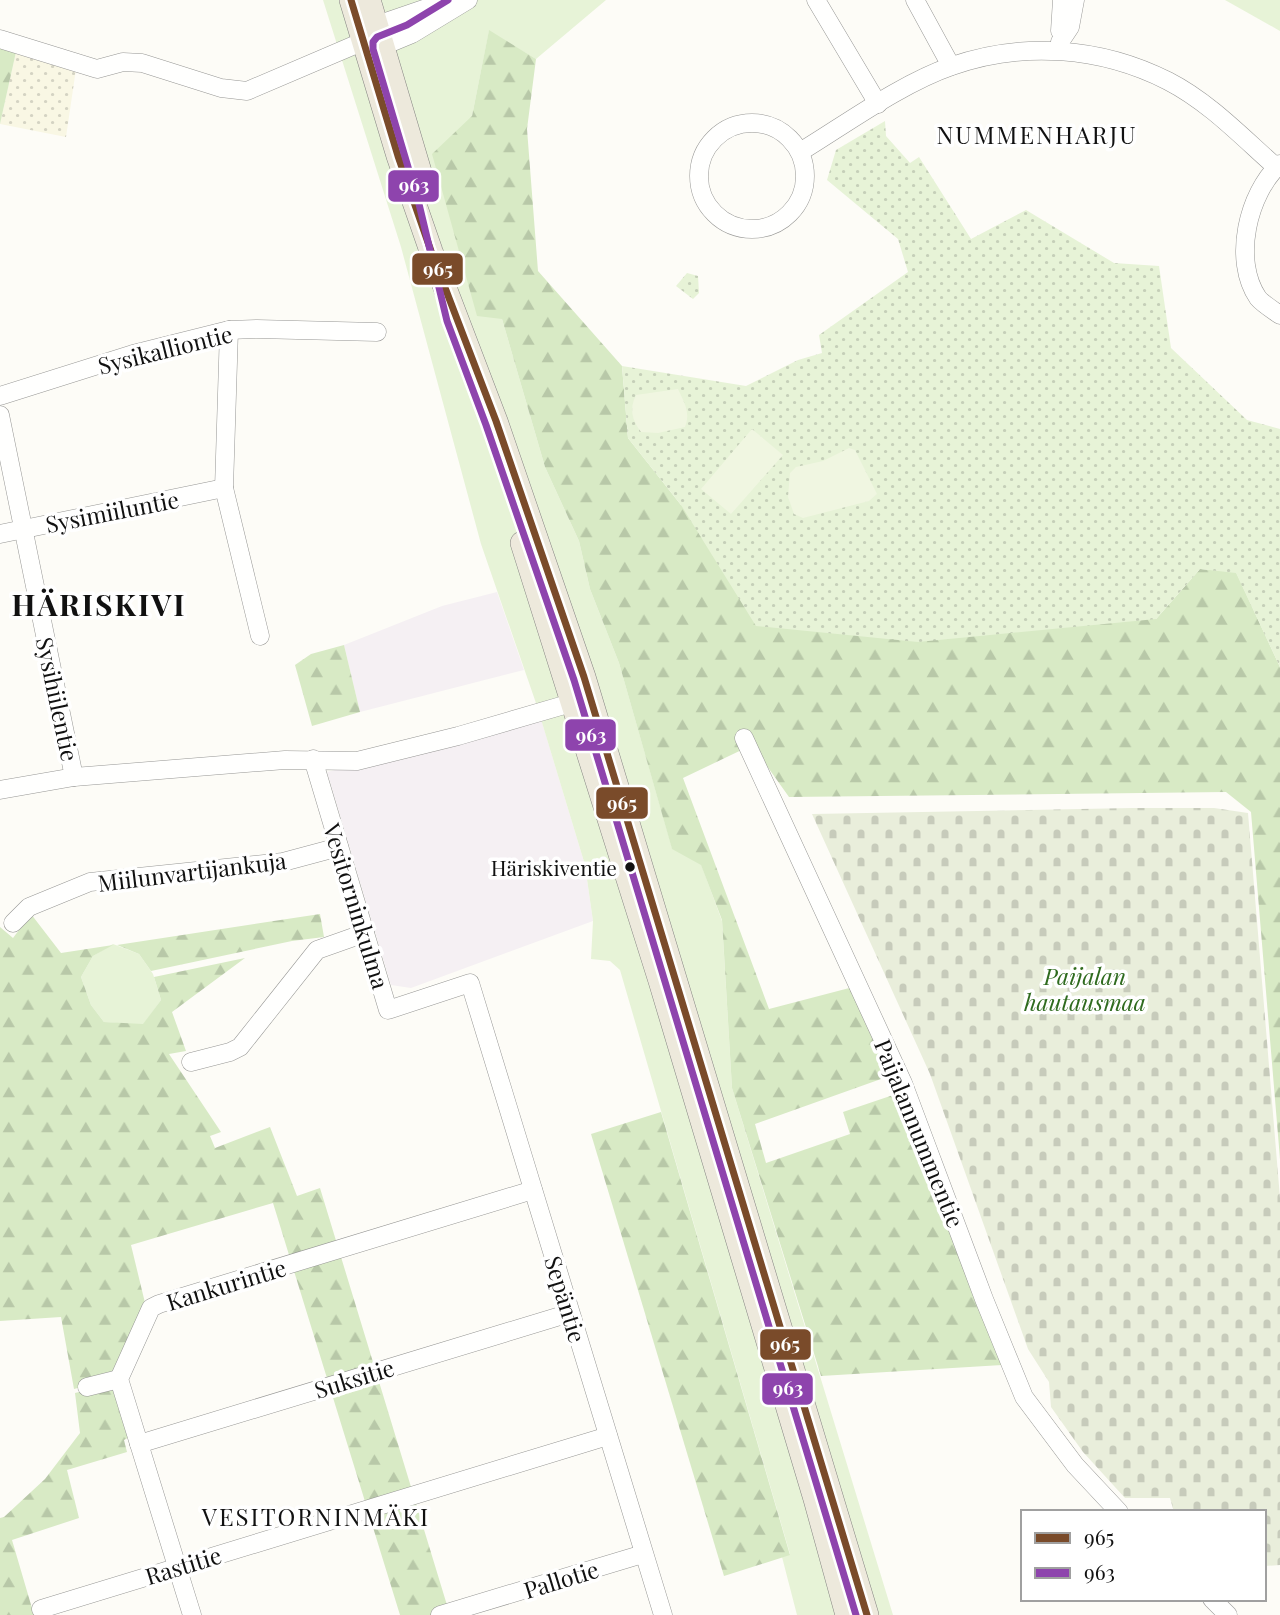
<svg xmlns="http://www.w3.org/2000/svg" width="1280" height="1615" font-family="'Playfair Display',serif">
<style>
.industrial{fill:#f5f0f3}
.farmland{fill:url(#farmland-dots)}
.grass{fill:#e7f3d7}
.forest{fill:url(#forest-firs)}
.cemetery{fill:url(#cemetery-stones)}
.park{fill:url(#park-dots)}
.pitch{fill:#f0f6e1}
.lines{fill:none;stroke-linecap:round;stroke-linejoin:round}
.minor-casing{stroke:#979795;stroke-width:19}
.major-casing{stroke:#858482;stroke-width:24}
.minor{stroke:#fffffe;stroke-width:18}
.major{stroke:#ede9dc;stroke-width:23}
.bus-1-casing{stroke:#fff;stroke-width:12}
.bus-2-casing{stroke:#fff;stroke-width:12}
.bus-1{stroke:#7a4b2a;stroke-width:7}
.bus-2{stroke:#8e44ad;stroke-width:7}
.bus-dot{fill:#111;stroke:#fff;stroke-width:2.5}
.labels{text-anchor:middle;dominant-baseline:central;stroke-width:7;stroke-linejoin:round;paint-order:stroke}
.bus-label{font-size:21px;fill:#111;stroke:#fff;text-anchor:end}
.street-label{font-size:23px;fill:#111;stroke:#fff}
.park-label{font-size:23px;font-style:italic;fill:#2f6b1f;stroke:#fff}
.neighbourhood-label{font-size:24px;letter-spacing:2px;fill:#111;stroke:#fff}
.district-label{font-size:30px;font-weight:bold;letter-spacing:2px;fill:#111;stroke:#fff}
.line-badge{stroke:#fff;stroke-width:2.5}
.badge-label{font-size:19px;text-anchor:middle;font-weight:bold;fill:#fff}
</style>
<defs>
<pattern id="farmland-dots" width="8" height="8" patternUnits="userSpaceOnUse" patternTransform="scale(1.75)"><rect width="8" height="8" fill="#f9f7e4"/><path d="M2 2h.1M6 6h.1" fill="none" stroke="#d4d3c3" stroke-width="1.8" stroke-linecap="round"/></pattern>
<pattern id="forest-firs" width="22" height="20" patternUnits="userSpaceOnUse" patternTransform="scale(1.75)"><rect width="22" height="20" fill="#d8eac5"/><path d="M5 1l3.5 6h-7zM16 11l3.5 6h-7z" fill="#b8c8a8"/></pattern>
<pattern id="cemetery-stones" width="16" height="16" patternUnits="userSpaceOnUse" patternTransform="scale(1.75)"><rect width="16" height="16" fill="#e9eedb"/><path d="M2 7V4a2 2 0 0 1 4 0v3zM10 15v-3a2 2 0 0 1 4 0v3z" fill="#c7cbbb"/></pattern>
<pattern id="park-dots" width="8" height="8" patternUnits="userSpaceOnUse" patternTransform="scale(1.75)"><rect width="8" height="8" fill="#e7f3d7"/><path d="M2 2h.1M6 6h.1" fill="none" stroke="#c5cfb8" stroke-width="1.8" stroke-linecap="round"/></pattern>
</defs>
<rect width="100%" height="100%" fill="#fdfcf7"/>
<g class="industrial">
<polygon points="497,592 524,670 360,712 344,645 442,606"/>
<polygon points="541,719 585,865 593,921 411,988 391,985 327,772"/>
</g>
<polygon class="farmland" points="16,52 76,69 66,137 0,124"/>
<g class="grass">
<polygon points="323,0 606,0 536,59 489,31 472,116 502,319 545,467 579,541 590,589 619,663 672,848 701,864 722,921 732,1088 893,1615 797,1615 782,1557 790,1554 620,970 610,961 591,959 593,921 585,865 537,706 481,544 401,247"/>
<polygon points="1225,0 1280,0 1280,31"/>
<polygon points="113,944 139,954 153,974 161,1000 143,1025 104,1022 91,1005 81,977 93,956"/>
</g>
<g class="forest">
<polygon points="489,30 536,59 527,129 538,271 622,366 628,438 681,505 1156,619 1200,569 1236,572 1280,667 1280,1159 1251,812 1226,792 789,797 752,745 683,778 769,1009 857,986 895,1074 755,1124 766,1163 850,1134 843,1112 902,1092 1002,1365 821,1376 732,1088 722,920 701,865 672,849 619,663 590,589 579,541 545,467 502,319 477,316 432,154 472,116"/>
<polygon points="0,46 16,52 0,124"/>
<polygon points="344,645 360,712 312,726 295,665 311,654"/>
<polygon points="31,914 61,953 113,945 93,956 81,977 91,1005 104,1022 143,1024 161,1000 154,977 245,958 172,1012 186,1051 169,1054 221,1132 210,1136 215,1148 270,1127 297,1196 320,1188 450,1615 400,1615 273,1203 131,1245 146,1307 115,1378 74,1389 61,1317 0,1321 0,927 13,938"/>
<polygon points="320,914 324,937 292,941 151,971 139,954 117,945"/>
<polygon points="661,1112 790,1555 724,1576 591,1134"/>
<polygon points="116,1383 131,1436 124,1440 127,1452 67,1470 79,1518 12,1540 34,1615 0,1615 0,1518 4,1517 45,1479 80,1433 75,1393"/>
</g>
<polygon class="cemetery" points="1132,808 1214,808 1248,813 1280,1198 1280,1565 1264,1566 1264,1512 1174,1512 1170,1498 1125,1498 1083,1452 1051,1407 1049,1382 1028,1349 930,1074 812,814"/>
<g class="park">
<polygon points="885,121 886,136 910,163 919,157 971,239 1026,210 1114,263 1159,266 1171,348 1247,420 1280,429 1280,667 1236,573 1200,569 1156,619 918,642 756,626 681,505 628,438 622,366 746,386 798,360 822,353 819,335 908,272 898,239 827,180 836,150"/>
<polygon points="687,273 698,276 699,293 693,299 676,286"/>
</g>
<g class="pitch">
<path d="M678,389C684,402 691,413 685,427L658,433L641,432C632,420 629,409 636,395Z"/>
<polygon points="752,429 783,455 731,514 701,489"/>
<polygon points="849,448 855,450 877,494 869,501 803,518 794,514 788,497 790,473 796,467 823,461"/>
</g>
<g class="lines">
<defs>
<g id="minor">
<polyline points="816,0 878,104"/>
<polyline points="915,0 951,66"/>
<polyline points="1060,31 1062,0"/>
<polyline points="0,39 97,69 123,62 142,63 221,88 247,91 364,41 377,25 450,0"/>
<polyline points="370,43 383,46 412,34 468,0"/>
<polyline points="1059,50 1060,42 1070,27 1075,0"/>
<circle cx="752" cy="176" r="53"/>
<path d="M800,152C846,124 902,83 952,66C1023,41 1101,47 1168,81C1209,102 1242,137 1276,167"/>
<path d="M1280,164C1248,193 1232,260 1258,298C1263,304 1273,310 1280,315"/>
<polyline points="229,330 224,488 260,636"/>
<polyline points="0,396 133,354 229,330 257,329 377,332"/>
<polyline points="0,415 74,777"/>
<polyline points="0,534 224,488"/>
<polyline points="744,738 903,1083 984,1299 1024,1397 1075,1465 1119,1512"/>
<polyline points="313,759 388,1010 470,983 663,1615"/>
<polyline points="0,790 74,777 285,760 357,761 458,736 585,699"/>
<polyline points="13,923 29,907 90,882 283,862 339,847"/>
<polyline points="191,1062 230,1052 240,1047 317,950 365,933"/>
<polyline points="87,1387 119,1379"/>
<polyline points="139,1444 570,1313"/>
<polyline points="1212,1599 1228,1615"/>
<polyline points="41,1609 608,1436"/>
<polyline points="192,1615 119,1379 151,1308 159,1304 533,1190"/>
<polyline points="440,1615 643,1554"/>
</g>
<g id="major">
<polyline points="351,0 398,156 431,251 496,421 584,677 867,1615"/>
<polyline points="369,0 426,192"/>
<polyline points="522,543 660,981 815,1499 847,1615"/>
</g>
</defs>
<use href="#minor" class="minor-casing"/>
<use href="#major" class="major-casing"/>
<use href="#minor" class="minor"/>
<use href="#major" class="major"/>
<defs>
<polyline id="bus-1" points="351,0 398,156 431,251 496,421 584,677 867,1615"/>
<polyline id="bus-2" points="448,0 407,25 377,37 373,42 373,49 419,204 447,321 486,425 574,680 856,1615"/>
</defs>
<use href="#bus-1" class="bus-1-casing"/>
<use href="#bus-2" class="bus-2-casing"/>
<use href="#bus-1" class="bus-1"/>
<use href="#bus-2" class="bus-2"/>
</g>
<circle class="bus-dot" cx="630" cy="867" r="6"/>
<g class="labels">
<g class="bus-label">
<text x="617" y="867">Häriskiventie</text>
</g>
<g class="street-label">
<text transform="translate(165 349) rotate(-14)">Sysikalliontie</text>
<text transform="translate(112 511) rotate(-11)">Sysimiiluntie</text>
<text transform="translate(58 699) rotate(78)">Sysihiilentie</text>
<text transform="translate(192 871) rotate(-7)">Miilunvartijankuja</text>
<text transform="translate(357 906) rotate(73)">Vesitorninkulma</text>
<text transform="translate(920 1133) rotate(68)">Paijalannummentie</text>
<text transform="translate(226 1284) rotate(-17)">Kankurintie</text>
<text transform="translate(566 1299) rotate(73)">Sepäntie</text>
<text transform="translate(354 1378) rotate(-17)">Suksitie</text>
<text transform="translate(183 1565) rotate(-17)">Rastitie</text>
<text transform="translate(561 1579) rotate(-17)">Pallotie</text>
</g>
<g class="park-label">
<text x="1085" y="975">Paijalan<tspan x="1085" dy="26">hautausmaa</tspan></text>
</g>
<g class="neighbourhood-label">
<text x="1037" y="134">NUMMENHARJU</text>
<text x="316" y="1516">VESITORNINMÄKI</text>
</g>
<g class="district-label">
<text x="99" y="604">HÄRISKIVI</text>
</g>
</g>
<g class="line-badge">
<rect x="387" y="169" width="53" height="34" rx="7" fill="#8e44ad"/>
<rect x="411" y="252" width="53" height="34" rx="7" fill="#7a4b2a"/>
<rect x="564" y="718" width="53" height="34" rx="7" fill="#8e44ad"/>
<rect x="595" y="786" width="54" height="34" rx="7" fill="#7a4b2a"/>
<rect x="759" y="1328" width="53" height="33" rx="7" fill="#7a4b2a"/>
<rect x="761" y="1372" width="53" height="34" rx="7" fill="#8e44ad"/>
</g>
<g class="badge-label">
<text x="414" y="192">963</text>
<text x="438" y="276">965</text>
<text x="591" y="742">963</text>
<text x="622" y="810">965</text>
<text x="785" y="1351">965</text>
<text x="788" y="1395">963</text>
</g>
<rect x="1021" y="1510" width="245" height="91" fill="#ffffff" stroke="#a0a0a0" stroke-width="2"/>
<rect x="1035" y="1533" width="35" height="10" fill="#7a4b2a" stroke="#a0a0a0" stroke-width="2"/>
<text x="1084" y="1545" font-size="21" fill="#111111">965</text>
<rect x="1035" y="1568" width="35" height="10" fill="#8e44ad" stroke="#a0a0a0" stroke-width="2"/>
<text x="1084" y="1580" font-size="21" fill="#111111">963</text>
</svg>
